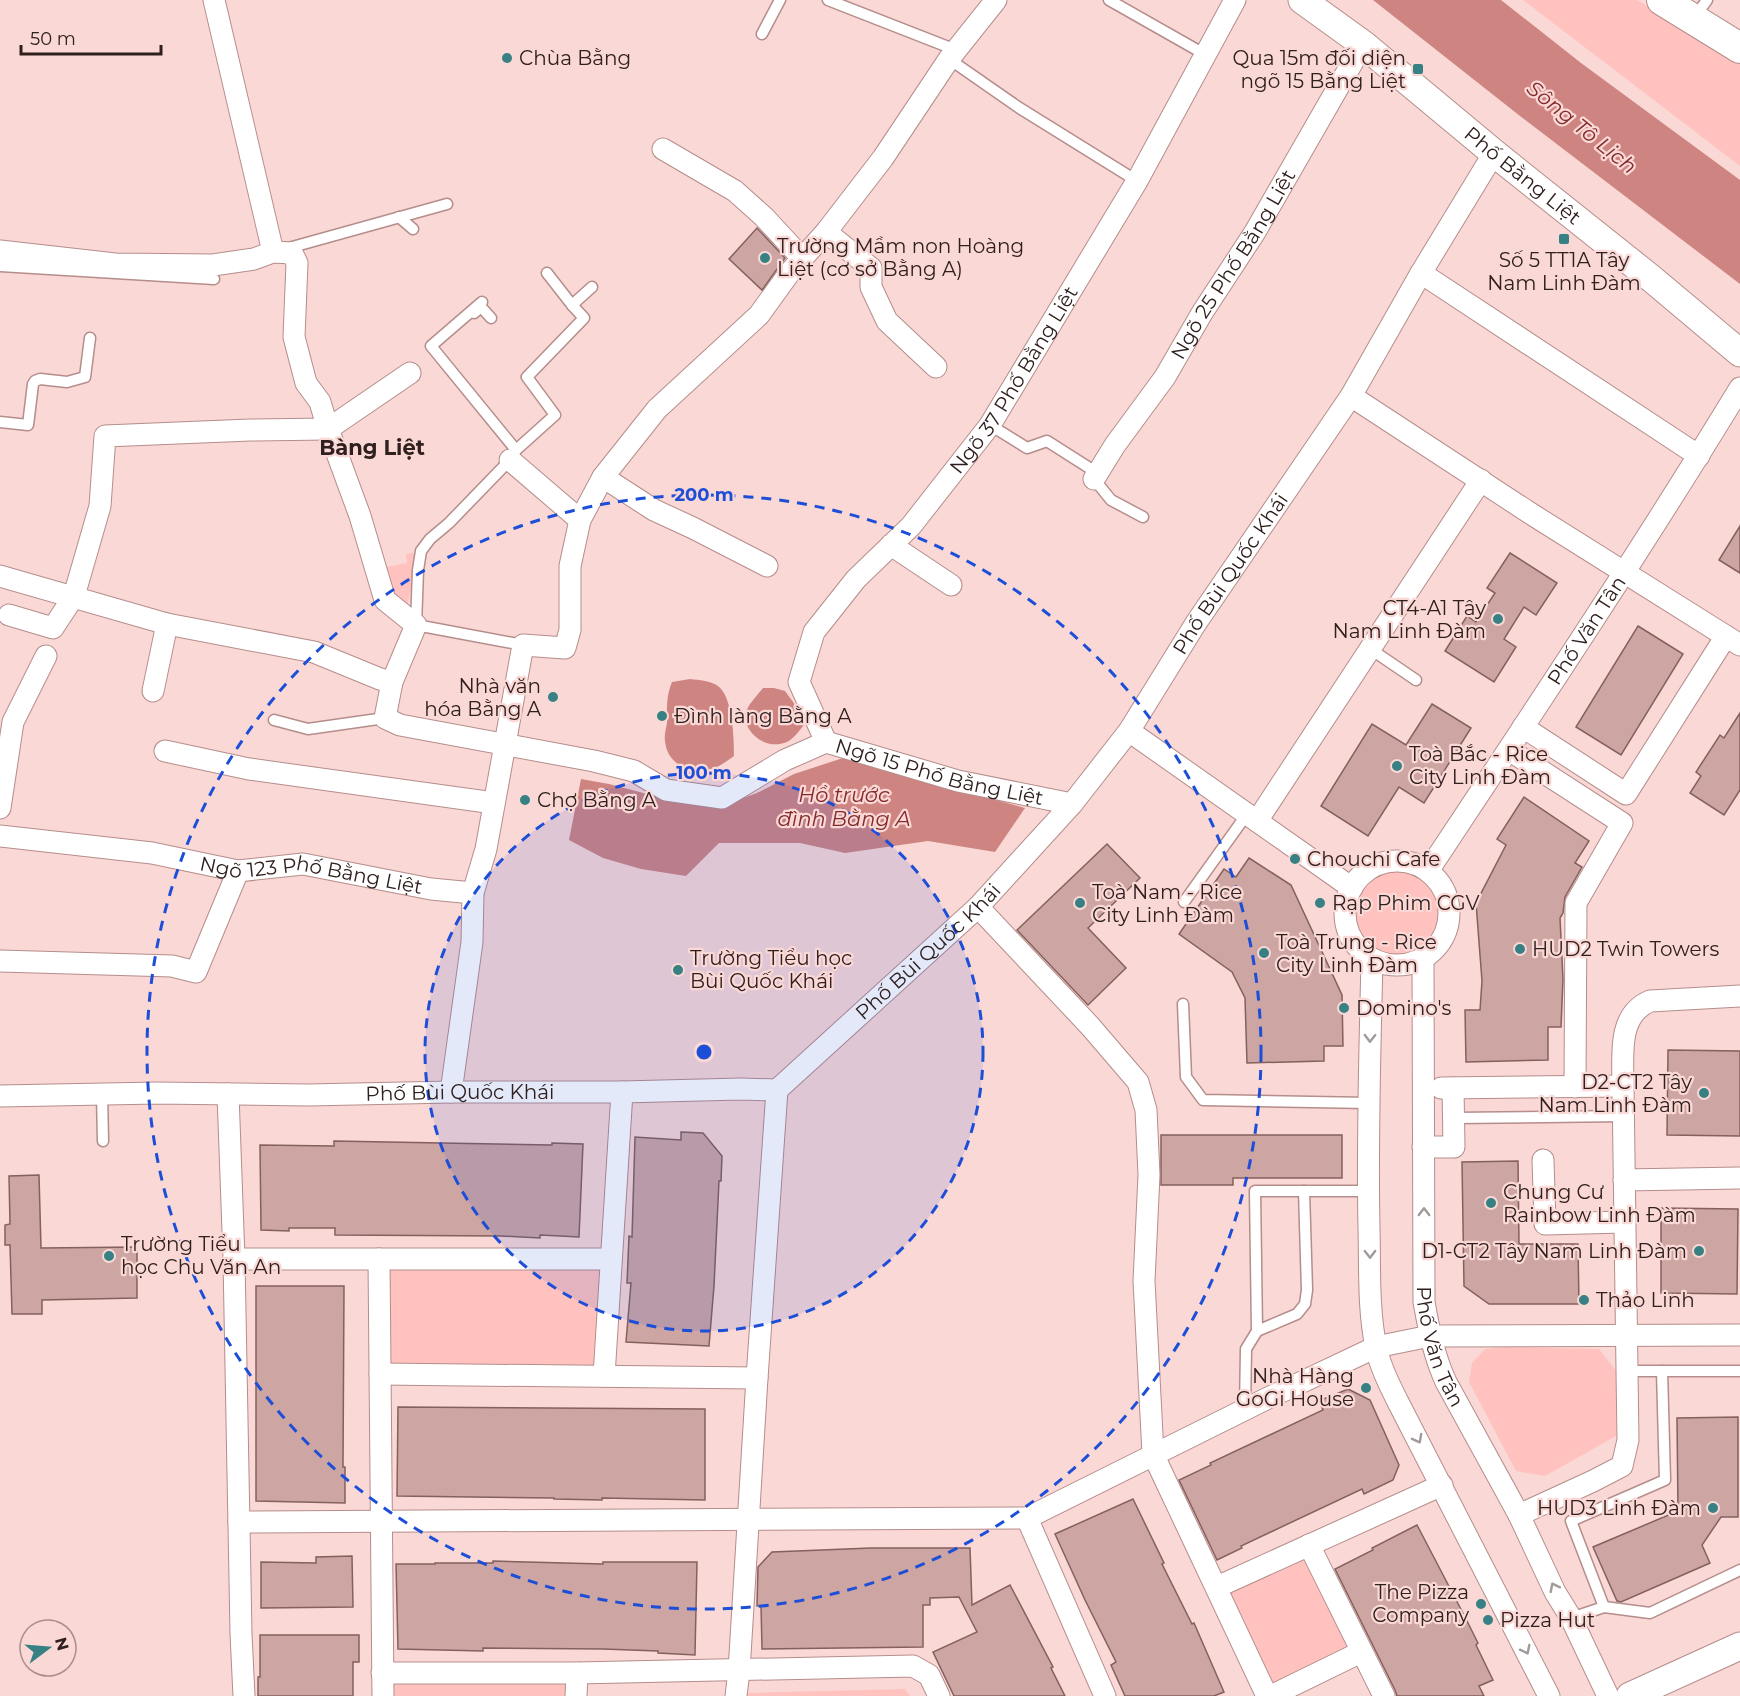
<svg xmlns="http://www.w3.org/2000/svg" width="1740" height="1696" font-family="Montserrat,sans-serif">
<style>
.green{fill:#ffc2be}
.water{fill:#ce8582}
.building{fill:#cda5a2;stroke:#84605e;stroke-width:1.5}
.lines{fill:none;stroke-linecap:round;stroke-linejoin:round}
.service-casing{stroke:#b58d8b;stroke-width:13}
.minor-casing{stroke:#b58d8b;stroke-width:23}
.tertiary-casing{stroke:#b58d8b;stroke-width:29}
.secondary-casing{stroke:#b58d8b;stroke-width:32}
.service{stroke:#fff;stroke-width:10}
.minor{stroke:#fff;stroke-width:21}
.tertiary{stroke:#fff;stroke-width:27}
.secondary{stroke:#fff;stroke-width:30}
.oneway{stroke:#a19b9a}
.ring{fill:none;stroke:#1d4ed8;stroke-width:3;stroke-dasharray:10 8}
.poi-dot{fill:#378083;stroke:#fad8d5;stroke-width:2}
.labels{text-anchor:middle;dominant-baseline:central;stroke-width:4.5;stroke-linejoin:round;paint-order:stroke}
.poi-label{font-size:20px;fill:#2f201f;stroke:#fad8d5;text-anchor:start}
.street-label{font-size:20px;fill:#2f201f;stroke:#fad8d5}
.water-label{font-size:21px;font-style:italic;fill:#822b2d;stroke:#fad8d5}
.neighbourhood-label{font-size:21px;font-weight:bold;fill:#2f201f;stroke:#fad8d5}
.centre{fill:#1d4ed8;stroke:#fad8d5;stroke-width:3}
.ring-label{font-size:18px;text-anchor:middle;font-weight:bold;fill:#1d4ed8;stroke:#fad8d5;stroke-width:4.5;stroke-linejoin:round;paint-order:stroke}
</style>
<rect width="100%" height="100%" fill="#fad8d5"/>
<g class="green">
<polygon points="1523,0 1637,0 1740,63 1740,166"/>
<polygon points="419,552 406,611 401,612 381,568 407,563 406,554"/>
<circle cx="1397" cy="913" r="52"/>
<polygon points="379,1259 611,1259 604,1376 380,1374"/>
<polygon points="1505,1347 1599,1349 1616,1371 1616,1436 1545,1476 1516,1471 1469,1382 1472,1363 1485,1349"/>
<polygon points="1309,1545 1361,1652 1271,1696 1217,1587"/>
<polygon points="382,1673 577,1673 576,1696 383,1696"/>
<polygon points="905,1689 910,1696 746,1696 746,1693"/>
</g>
<g class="water">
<polygon points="1373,0 1501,0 1581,63 1740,180 1740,284 1520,116"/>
<path d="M690,679C699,680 711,681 718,686C733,697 734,739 734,756C728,760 721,766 714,768C693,775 667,766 665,741C664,735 666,729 667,723C667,707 666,697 672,682Z"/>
<path d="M763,688H774L785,691L807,721C801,728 795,738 787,742C772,748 757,742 749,729C747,725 744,721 745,716C746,706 757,696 763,688Z"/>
<path d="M843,758C903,777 965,791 1025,808L995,852L928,841L845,853L800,843H719L686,876L641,869L603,858L569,840L581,779L609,784L670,800L723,805L757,793L794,774Z"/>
</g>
<g class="building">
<polygon points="757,228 785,258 762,290 729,259"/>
<polygon points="1740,526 1740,573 1719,560"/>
<polygon points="1510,553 1557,583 1536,615 1524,607 1504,639 1516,647 1494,682 1445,651 1467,616 1476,622 1495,593 1487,588"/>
<polygon points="1638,626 1683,654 1621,755 1576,727"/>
<polygon points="1432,704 1471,728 1424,803 1399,787 1368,836 1321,806 1372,724 1406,745"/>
<polygon points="1740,713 1740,790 1724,815 1690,793 1701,776 1696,772 1720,735 1724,738"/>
<polygon points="1524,797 1589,841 1575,863 1582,867 1565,897 1563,913 1560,918 1563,979 1561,1027 1548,1027 1548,1060 1466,1062 1465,1010 1480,1010 1482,981 1476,903 1506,845 1497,839"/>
<polygon points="1107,844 1140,878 1088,928 1126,968 1088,1005 1017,930"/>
<polygon points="1249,858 1291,885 1342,995 1343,1046 1324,1046 1324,1061 1247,1063 1245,998 1232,972 1179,934 1224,869 1236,877"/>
<polygon points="1668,1050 1740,1051 1740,1136 1667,1135"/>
<polygon points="681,1132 703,1133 722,1156 721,1181 719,1181 714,1286 709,1346 626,1342 631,1283 627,1283 629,1236 632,1237 635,1137 681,1140"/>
<polygon points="1161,1135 1342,1135 1342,1178 1233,1178 1233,1185 1161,1185"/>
<polygon points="334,1141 552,1145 552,1143 583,1144 579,1237 540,1235 540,1238 501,1236 335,1235 335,1228 289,1228 289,1231 261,1230 260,1145 334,1146"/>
<polygon points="1518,1161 1519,1244 1578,1244 1579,1304 1489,1304 1464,1286 1462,1162"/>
<polygon points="39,1175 41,1248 137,1247 137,1298 42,1300 42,1314 12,1314 10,1245 5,1245 5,1225 10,1224 9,1176"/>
<polygon points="1661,1208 1738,1209 1737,1294 1661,1293"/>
<polygon points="256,1286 344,1286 343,1467 345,1467 345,1503 256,1501"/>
<polygon points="1348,1389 1370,1400 1399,1465 1393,1480 1364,1494 1362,1489 1241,1546 1242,1548 1217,1560 1179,1480 1211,1465 1210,1463 1323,1410 1319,1401"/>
<polygon points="398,1407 705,1409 705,1500 602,1498 602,1500 554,1499 554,1498 397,1496"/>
<polygon points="1738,1417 1738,1517 1721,1517 1702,1545 1710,1563 1621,1602 1617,1601 1593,1547 1678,1511 1677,1418"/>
<polygon points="1133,1499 1164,1563 1162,1564 1192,1624 1194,1623 1224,1692 1214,1696 1125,1696 1111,1665 1116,1662 1085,1600 1055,1534"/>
<polygon points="1417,1525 1465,1617 1478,1643 1476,1645 1493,1680 1479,1686 1484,1696 1397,1696 1395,1690 1335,1569 1373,1550 1372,1548"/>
<polygon points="871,1548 970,1548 972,1605 1010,1585 1053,1667 1051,1668 1065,1696 954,1696 933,1652 977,1632 959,1597 930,1598 930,1605 923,1605 923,1647 762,1649 761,1606 757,1606 758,1567 772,1552"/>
<polygon points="352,1556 353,1607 261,1608 261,1562 316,1563 316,1557"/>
<polygon points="493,1561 603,1564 603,1562 697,1562 695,1655 658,1653 658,1651 603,1649 483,1648 483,1651 398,1649 396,1564 435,1564 435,1563 493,1563"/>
<polygon points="260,1635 359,1635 359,1662 353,1662 353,1696 258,1696 258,1677 260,1677"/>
</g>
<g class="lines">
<defs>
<g id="service">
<polyline points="828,0 956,50"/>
<polyline points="1109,0 1206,55"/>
<polyline points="1694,18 1707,0"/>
<polyline points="762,34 780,0"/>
<polyline points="949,59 1018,107 1137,181"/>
<polyline points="399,217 413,229"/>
<polyline points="285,249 447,204"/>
<polyline points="0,266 214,279"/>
<polyline points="482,302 431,346 516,450"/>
<polyline points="572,305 592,287"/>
<polyline points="474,313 481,307 491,318"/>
<polyline points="0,422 28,425 33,384 35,381 40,379 67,382 85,377 90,338"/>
<polyline points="990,425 1027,448 1047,441 1091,469 1094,479 1111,500 1143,517"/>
<polyline points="523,645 416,625 418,570 421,551 430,539 449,523 510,460 516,450 555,415 527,377 584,318 572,305 547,273"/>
<polyline points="1369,648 1416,680"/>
<polyline points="274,720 308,729 385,718"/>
<polyline points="1184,902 1247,814"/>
<polyline points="1183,1004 1186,1077 1203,1100 1368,1103"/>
<polyline points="102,1094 103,1141"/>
<polyline points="1454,1118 1624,1116"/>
<polyline points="1257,1331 1297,1314 1305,1304 1307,1290 1304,1191"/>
<polyline points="1627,1371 1740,1371"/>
<polyline points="1245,1409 1246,1349 1257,1331 1255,1191 1369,1191"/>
<polyline points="1604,1607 1650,1613 1740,1570"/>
<polyline points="1571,1618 1604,1607 1571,1521 1665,1480 1662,1371"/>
</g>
<g id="minor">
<polyline points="663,149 735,191 764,217 802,258"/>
<polyline points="826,232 871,268 871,287 887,321 936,367"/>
<polyline points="0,251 115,264 213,265 254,259 273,252 214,0"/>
<path id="s1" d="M273,252L292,253L297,263L294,337L306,383L320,402L328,429L360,516L385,600L416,625L392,682L385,718L400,725L594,761L634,771L666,790L722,798L785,760L826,742L958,781L1072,804"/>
<polyline points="1421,273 1699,456"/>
<polyline points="1351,396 1533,515 1740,645"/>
<polyline points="328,429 410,373"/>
<polyline points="510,460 580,520"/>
<polyline points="603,477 654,510 693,528 767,566"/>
<path id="s2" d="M1094,479L1115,445L1165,377L1202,313L1255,232L1363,44"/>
<polyline points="891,545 951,585"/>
<polyline points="0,576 167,624 314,652 380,679 392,682"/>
<polyline points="9,615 53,628 74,596 100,506 105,436 250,430 328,429"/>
<polyline points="153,691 167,624"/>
<polyline points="1523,727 1626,794 1726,636"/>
<polyline points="1129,731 1352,888"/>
<path id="s3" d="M826,742L799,682L814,632L856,579L911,526L990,425L1137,181L1235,0"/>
<polyline points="1509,750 1622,823 1576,903 1575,1087"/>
<polyline points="165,751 249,769 494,803"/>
<polyline points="0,808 13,722 46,656"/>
<polyline points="1257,821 1481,480"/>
<path id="s4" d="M0,836L152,853L238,871L303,864L431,889L473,893"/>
<circle cx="1397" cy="913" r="52"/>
<path id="s5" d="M1428,871C1534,711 1640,552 1740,388"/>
<polyline points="978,907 1090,1026 1138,1082 1146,1110 1149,1175 1144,1281 1153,1454 1267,1696"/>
<path d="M1372,959C1370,1049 1367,1138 1369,1228C1370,1267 1368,1309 1376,1347C1380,1366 1389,1384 1398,1402L1549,1696"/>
<path id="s6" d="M1423,959L1424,1302C1429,1330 1434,1356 1446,1382L1519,1515L1555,1592L1571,1618L1608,1696"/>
<polyline points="0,961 172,966 196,972 238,871"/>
<polyline points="1441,1088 1623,1086"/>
<polyline points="451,1092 472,942 473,893 486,849 523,645 565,648 570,630 570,566 580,520 603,477 657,409 759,315 790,272 826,232 883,158 949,59 996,0"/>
<polyline points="228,1094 234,1259 241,1634 244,1696"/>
<path id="s7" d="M0,1096L157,1093L308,1095L451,1092H622L741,1089L777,1090L978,907L1072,804L1129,731L1196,623L1351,396L1421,273L1494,153"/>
<polyline points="1423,1147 1454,1147 1453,1088"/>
<polyline points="1543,1160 1545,1224 1624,1222"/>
<polyline points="1624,1180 1740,1178"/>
<polyline points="234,1259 611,1259"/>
<polyline points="379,1259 383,1696"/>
<polyline points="380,1374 757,1378"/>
<polyline points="604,1376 622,1092"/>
<path d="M1519,1515L1593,1481L1622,1466L1628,1440L1623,1086C1623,1056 1617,1015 1650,1001L1740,996"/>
<polyline points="1027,1518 1105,1696"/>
<polyline points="239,1522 1027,1518 1266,1399 1376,1347 1430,1336 1740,1335"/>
<polyline points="1309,1545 1384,1696"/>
<polyline points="1217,1587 1442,1485"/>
<polyline points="382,1673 577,1673 913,1666 929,1675 939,1696"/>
<polyline points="576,1696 577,1673"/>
<polyline points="736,1696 739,1671 757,1378 777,1090"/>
<polyline points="1271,1696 1361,1652"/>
</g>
<g id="tertiary">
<path id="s8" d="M1302,0L1363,44L1494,153L1652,279L1740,353"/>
<polyline points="1630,1696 1740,1646"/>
</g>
<polyline id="secondary" points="1662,0 1740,48"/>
</defs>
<use href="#service" class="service-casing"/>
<use href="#minor" class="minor-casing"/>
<use href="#tertiary" class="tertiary-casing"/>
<use href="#secondary" class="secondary-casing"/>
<use href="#service" class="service"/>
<use href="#minor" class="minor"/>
<use href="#tertiary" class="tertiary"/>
<use href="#secondary" class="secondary"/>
</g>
<defs><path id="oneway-chevron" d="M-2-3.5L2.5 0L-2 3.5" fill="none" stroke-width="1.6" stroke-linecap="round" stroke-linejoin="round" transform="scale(1.5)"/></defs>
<g class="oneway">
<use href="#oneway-chevron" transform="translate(1370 1038) rotate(91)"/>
<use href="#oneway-chevron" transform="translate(1424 1212) rotate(-90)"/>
<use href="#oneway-chevron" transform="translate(1370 1254) rotate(89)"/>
<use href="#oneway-chevron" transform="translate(1418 1439) rotate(62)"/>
<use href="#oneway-chevron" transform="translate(1554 1587) rotate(-117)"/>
<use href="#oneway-chevron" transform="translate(1526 1650) rotate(63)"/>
</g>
<circle cx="704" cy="1052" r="279" fill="#1d4ed8" fill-opacity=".12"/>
<g class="ring">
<circle cx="704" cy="1052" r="279"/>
<circle cx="704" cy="1052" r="557"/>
</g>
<g class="poi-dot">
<circle cx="507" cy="58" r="6"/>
<rect x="1412" y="63" width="12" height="12" rx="3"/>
<rect x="1558" y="233" width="12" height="12" rx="3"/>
<circle cx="765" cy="258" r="6"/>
<circle cx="1498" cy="619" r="6"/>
<circle cx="553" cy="697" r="6"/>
<circle cx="662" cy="716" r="6"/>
<circle cx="1397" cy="766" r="6"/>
<circle cx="525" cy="800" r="6"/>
<circle cx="1295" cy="859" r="6"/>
<circle cx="1080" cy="903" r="6"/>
<circle cx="1320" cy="903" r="6"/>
<circle cx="1520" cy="949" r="6"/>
<circle cx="1264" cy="953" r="6"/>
<circle cx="678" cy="970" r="6"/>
<circle cx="1344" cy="1008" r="6"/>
<circle cx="1704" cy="1093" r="6"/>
<circle cx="1491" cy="1203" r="6"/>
<circle cx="1699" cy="1251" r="6"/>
<circle cx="109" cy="1256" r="6"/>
<circle cx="1584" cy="1300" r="6"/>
<circle cx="1366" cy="1388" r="6"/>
<circle cx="1713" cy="1508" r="6"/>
<circle cx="1481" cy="1604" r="6"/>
<circle cx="1488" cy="1620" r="6"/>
</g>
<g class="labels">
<g class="poi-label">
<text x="519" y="58">Chùa Bằng</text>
<text x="1406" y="58" text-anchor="end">Qua 15m đối diện<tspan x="1406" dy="23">ngõ 15 Bằng Liệt</tspan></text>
<text x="777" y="246">Trường Mầm non Hoàng<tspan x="777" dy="23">Liệt (cơ sở Bằng A)</tspan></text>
<text x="1564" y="260" text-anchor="middle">Số 5 TT1A Tây<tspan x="1564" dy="23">Nam Linh Đàm</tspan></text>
<text x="1486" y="608" text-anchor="end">CT4-A1 Tây<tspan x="1486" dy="23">Nam Linh Đàm</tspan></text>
<text x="541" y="686" text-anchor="end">Nhà văn<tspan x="541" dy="23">hóa Bằng A</tspan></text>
<text x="674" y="716">Đình làng Bằng A</text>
<text x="1409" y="754">Toà Bắc - Rice<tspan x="1409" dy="23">City Linh Đàm</tspan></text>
<text x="537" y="800">Chợ Bằng A</text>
<text x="1307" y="859">Chouchi Cafe</text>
<text x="1092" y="892">Toà Nam - Rice<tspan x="1092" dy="23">City Linh Đàm</tspan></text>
<text x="1332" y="903">Rạp Phim CGV</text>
<text x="1276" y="942">Toà Trung - Rice<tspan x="1276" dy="23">City Linh Đàm</tspan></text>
<text x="1532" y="949">HUD2 Twin Towers</text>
<text x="690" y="958">Trường Tiểu học<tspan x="690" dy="23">Bùi Quốc Khái</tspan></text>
<text x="1356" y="1008">Domino's</text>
<text x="1692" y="1082" text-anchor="end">D2-CT2 Tây<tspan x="1692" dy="23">Nam Linh Đàm</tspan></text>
<text x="1503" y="1192">Chung Cư<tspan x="1503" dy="23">Rainbow Linh Đàm</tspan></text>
<text x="121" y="1244">Trường Tiểu<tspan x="121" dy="23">học Chu Văn An</tspan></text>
<text x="1687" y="1251" text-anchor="end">D1-CT2 Tây Nam Linh Đàm</text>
<text x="1596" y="1300">Thảo Linh</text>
<text x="1354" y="1376" text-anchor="end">Nhà Hàng<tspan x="1354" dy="23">GoGi House</tspan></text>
<text x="1701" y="1508" text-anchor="end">HUD3 Linh Đàm</text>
<text x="1469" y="1592" text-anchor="end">The Pizza<tspan x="1469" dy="23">Company</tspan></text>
<text x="1500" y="1620">Pizza Hut</text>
</g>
<g class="street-label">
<text stroke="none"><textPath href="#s8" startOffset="282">Phố Bằng Liệt</textPath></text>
<text stroke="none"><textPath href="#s2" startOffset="256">Ngõ 25 Phố Bằng Liệt</textPath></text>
<text stroke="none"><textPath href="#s3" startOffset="441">Ngõ 37 Phố Bằng Liệt</textPath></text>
<text stroke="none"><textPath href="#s7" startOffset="1468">Phố Bùi Quốc Khái</textPath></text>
<text stroke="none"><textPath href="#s5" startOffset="288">Phố Văn Tân</textPath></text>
<text stroke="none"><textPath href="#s1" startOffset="1107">Ngõ 15 Phố Bằng Liệt</textPath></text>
<text stroke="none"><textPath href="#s4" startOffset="315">Ngõ 123 Phố Bằng Liệt</textPath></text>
<text stroke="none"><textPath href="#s7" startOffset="982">Phố Bùi Quốc Khái</textPath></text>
<text stroke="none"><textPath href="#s7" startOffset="460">Phố Bùi Quốc Khái</textPath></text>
<text stroke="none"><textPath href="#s6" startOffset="390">Phố Văn Tân</textPath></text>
</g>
<g class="water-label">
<text transform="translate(1582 127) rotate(39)">Sông Tô Lịch</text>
<text x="844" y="794">Hồ trước<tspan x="844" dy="24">đình Bằng A</tspan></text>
</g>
<g class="neighbourhood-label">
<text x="372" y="447">Bàng Liệt</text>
</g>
</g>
<circle cx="704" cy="1052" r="9" class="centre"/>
<g class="ring-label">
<text x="704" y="501">200 m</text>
<text x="704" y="779">100 m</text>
</g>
<g transform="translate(48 1648) rotate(74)"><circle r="28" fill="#fad8d5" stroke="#a98e8c" stroke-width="1.5"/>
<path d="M0-4.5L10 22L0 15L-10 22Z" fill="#378083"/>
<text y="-9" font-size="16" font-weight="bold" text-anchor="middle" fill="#2f201f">N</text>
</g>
<path d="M21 45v9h140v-9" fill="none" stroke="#2f201f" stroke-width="3"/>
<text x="30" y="45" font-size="18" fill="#2f201f" stroke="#fad8d5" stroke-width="4.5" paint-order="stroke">50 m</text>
</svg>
